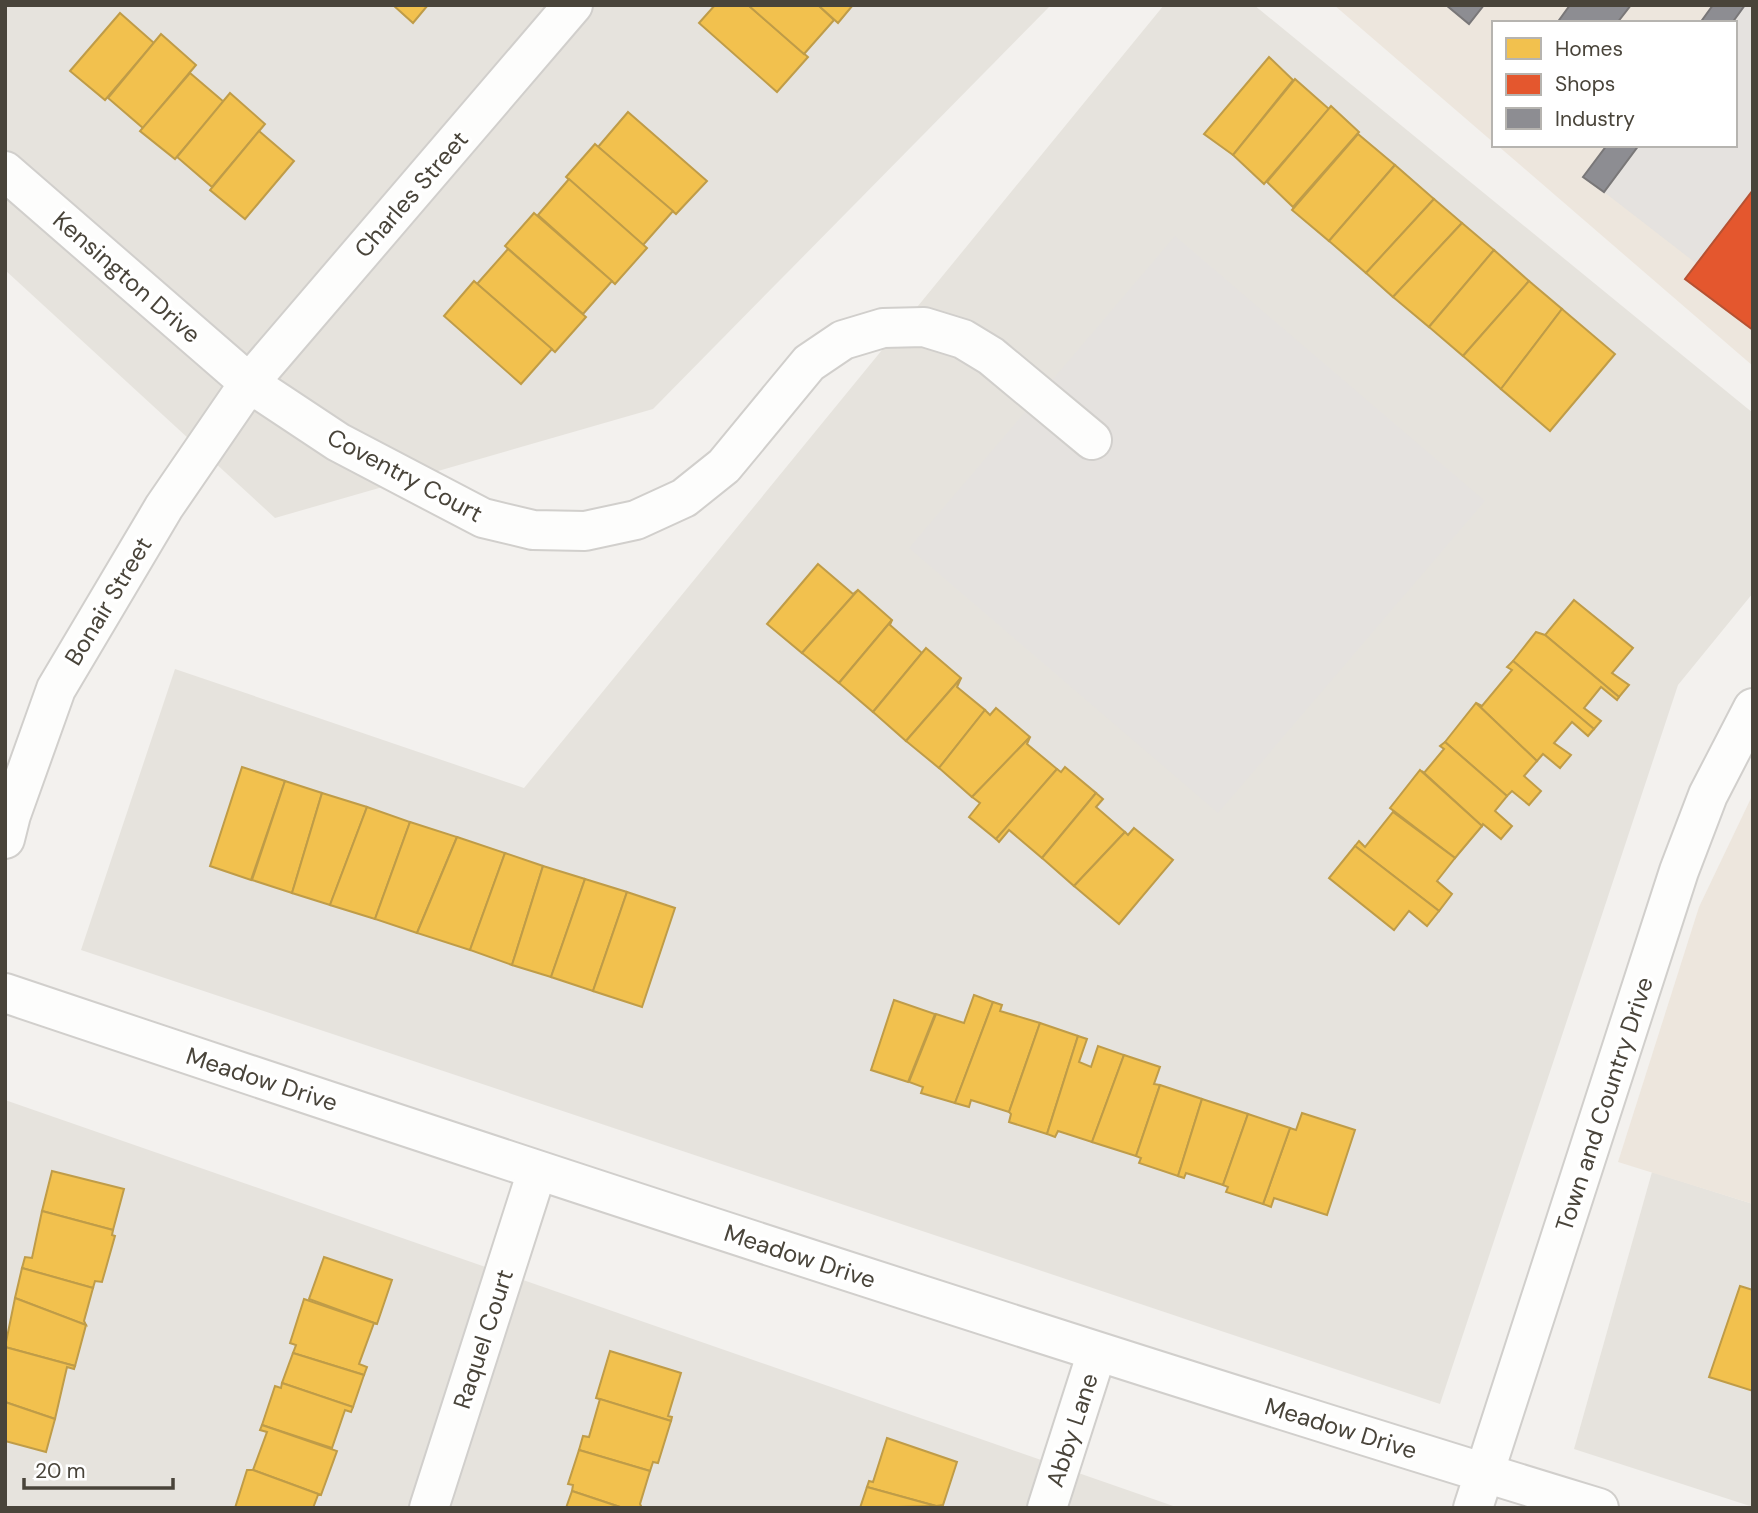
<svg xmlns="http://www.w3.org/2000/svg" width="1758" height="1513" font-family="'DM Sans',sans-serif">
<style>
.residential{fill:#e6e3dd}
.commercial{fill:#ede6dd}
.parking{fill:#e5e2df}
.homes{fill:#f2c14e;stroke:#bf9c48;stroke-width:2}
.shops{fill:#e4572e;stroke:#b65132;stroke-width:2}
.industry{fill:#8d8d92;stroke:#797778;stroke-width:2}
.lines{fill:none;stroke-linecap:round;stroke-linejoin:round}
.minor-casing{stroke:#d1cfcc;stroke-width:42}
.minor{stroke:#fdfdfc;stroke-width:38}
.labels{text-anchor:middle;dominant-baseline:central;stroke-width:7;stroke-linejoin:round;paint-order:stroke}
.street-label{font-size:24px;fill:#49443a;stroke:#fff}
</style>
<rect width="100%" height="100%" fill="#f3f1ee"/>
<g class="residential">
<polygon points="5,5 1051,5 653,409 275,518 5,270"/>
<polygon points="1164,5 1254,5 1753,413 1753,593 1678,685 1440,1404 81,950 175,669 524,788"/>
<polygon points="5,1100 1179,1508 5,1508"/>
<polygon points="1652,1172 1753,1204 1753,1507 1574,1449"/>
</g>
<g class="commercial">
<polygon points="1334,5 1753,5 1753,366 1497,145 1735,145 1735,23 1494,23 1494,143"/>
<polygon points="1753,794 1753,1204 1618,1162 1699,907"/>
</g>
<g class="parking">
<polygon points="1745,5 1753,5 1753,190 1697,264 1604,192 1639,145 1735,145 1735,23 1732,23"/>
<polygon points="1175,236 1485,501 1218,813 909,548"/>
</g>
<g class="homes">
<polygon points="393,5 428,5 413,23"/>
<polygon points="715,5 748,5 808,57 777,92 699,23"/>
<polygon points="748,5 818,5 834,20 804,54"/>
<polygon points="818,5 853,5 838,23"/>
<polygon points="120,13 154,43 105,100 70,71"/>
<polygon points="161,34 196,65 143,128 108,98"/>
<polygon points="1269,57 1293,80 1233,155 1204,134"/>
<polygon points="190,73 224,102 175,159 140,131"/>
<polygon points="1295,79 1329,109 1264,184 1233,155"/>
<polygon points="230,93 265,124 212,187 177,157"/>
<polygon points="1331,106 1359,132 1293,207 1267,182"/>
<polygon points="628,112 707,181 676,214 598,147"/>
<polygon points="259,131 294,161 245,219 210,190"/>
<polygon points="1358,134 1395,165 1329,241 1292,210"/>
<polygon points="595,144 673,211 643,245 566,177"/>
<polygon points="1395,165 1434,199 1366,273 1329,241"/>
<polygon points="569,179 647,248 615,284 538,215"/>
<polygon points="1434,199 1462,223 1393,297 1366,273"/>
<polygon points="534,213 612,281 583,314 505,246"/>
<polygon points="1462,223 1494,250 1429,327 1393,297"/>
<polygon points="508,249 586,317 555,352 477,284"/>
<polygon points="1494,250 1529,281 1463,356 1429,327"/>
<polygon points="474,281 552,349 521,384 444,316"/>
<polygon points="1529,281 1562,309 1501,389 1463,356"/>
<polygon points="1562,309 1615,354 1550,431 1501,389"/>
<polygon points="818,564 853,594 858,590 802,653 767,624"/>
<polygon points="858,590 892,620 839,683 802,653"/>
<polygon points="1574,600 1633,648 1612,673 1629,685 1619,697 1545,635"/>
<polygon points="892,620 890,625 922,653 873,712 839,683"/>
<polygon points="1536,632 1545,635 1619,697 1617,700 1601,687 1584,708 1601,721 1594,729 1513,661"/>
<polygon points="926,648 961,678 906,741 873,712"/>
<polygon points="1513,661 1594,729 1588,736 1572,722 1554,743 1571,755 1560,768 1543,754 1537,761 1476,703 1482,706 1512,670 1507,667"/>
<polygon points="961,678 957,687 985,710 939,768 906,741"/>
<polygon points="1476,703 1537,761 1524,776 1541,791 1529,805 1512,791 1507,796 1445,742"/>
<polygon points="996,708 1030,737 972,797 939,768 985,710 990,715"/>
<polygon points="1030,737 1027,744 1057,769 996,839 969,817 980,803 972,797"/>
<polygon points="1445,742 1507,796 1495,811 1512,826 1501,839 1483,824 1482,826 1422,771 1424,773 1444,749 1440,746"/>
<polygon points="242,767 285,781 251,880 210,866"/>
<polygon points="1065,767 1096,793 1042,858 1009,830 999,842 996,839 1057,769 1061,772"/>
<polygon points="1420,770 1482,826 1455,858 1390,808"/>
<polygon points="285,781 322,793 292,893 252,880"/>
<polygon points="322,793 367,807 330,905 292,893"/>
<polygon points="1096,793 1103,799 1096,807 1125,832 1074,886 1042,858"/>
<polygon points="367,807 410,822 375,919 330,905"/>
<polygon points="1393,812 1455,858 1437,881 1452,894 1439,911 1355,846 1359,841 1365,847"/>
<polygon points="410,822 457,837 417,933 375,919"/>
<polygon points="1134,828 1173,860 1119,924 1074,886 1125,832 1128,835"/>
<polygon points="457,837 505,853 470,950 417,933"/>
<polygon points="1355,846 1439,911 1427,926 1409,911 1394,930 1329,878"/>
<polygon points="505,853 543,866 512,965 470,950"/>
<polygon points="543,866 585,879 551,977 512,965"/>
<polygon points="585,879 627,892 593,991 551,977"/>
<polygon points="627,892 675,908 642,1007 593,991"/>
<polygon points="974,995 993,1002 955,1103 921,1093 923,1087 909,1082 936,1014 964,1023"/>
<polygon points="894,1000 935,1014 908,1082 871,1070"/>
<polygon points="993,1002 1002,1005 1000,1011 1040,1023 1009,1112 971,1100 969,1107 955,1103"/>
<polygon points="1040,1023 1078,1036 1047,1134 1009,1122 1011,1114 1009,1112"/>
<polygon points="1078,1036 1087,1039 1079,1062 1091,1067 1098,1046 1124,1055 1092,1142 1058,1131 1055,1137 1047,1134"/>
<polygon points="1124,1055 1160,1067 1154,1084 1160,1085 1136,1156 1092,1142"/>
<polygon points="1160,1085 1202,1099 1178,1176 1139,1163 1141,1158 1136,1156"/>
<polygon points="1202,1099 1248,1114 1223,1185 1186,1173 1184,1178 1178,1176"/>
<polygon points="1302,1113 1355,1130 1327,1215 1274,1198 1271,1207 1263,1204 1290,1128 1296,1130"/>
<polygon points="1248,1114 1290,1128 1263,1204 1226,1192 1228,1187 1223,1185"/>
<polygon points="52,1171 124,1189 113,1230 42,1211"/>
<polygon points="42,1211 113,1230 112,1235 115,1236 102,1282 95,1281 93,1288 22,1268 25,1257 32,1258"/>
<polygon points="324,1257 392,1280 377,1324 309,1299"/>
<polygon points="22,1268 93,1288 84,1321 86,1325 15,1298"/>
<polygon points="1740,1286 1753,1290 1753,1391 1709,1377"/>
<polygon points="15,1298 86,1325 75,1366 5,1347"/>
<polygon points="304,1299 377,1324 374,1323 359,1364 367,1367 364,1375 293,1353 296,1345 290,1343"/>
<polygon points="5,1347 75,1366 74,1369 67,1367 55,1419 5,1402"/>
<polygon points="610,1351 681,1373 668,1416 672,1417 671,1421 596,1398"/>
<polygon points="293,1353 364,1375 353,1407 282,1383"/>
<polygon points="282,1383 353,1407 351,1412 345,1410 332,1448 262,1425 275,1386 281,1388"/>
<polygon points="600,1399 671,1421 658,1463 653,1462 650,1471 579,1450 583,1436 589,1437"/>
<polygon points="5,1402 55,1419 46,1452 5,1441"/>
<polygon points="262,1425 337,1451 321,1495 253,1470 267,1432 260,1430"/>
<polygon points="887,1438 957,1462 943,1505 936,1506 867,1487 869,1481 873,1482"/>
<polygon points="579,1450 650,1471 640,1504 642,1508 623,1508 572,1491 573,1485 568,1484"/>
<polygon points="247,1470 253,1470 321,1495 318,1495 313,1508 235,1508"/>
<polygon points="867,1487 936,1506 860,1508"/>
<polygon points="572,1491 623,1508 566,1508"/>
</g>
<polygon class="shops" points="1753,190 1753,330 1685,279"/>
<g class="industry">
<polygon points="1446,5 1484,5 1469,24"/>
<polygon points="1570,5 1631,5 1617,23 1557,23"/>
<polygon points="1713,5 1745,5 1732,23 1700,23"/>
<polygon points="1607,145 1639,145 1604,192 1583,177"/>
</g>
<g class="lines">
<defs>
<g id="minor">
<polyline points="5,171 249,383 338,442 483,518 533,530 585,531 636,520 684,498 724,466 809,363 843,340 883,328 924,327 963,339 991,356 1092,440"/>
<polyline points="5,839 11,815 56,689 164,507 249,383 573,5"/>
<path d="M5,993C535,1171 1065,1345 1599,1508"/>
<polyline points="429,1508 537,1171"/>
<polyline points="1047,1508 1097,1352"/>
<polyline points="1473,1508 1679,871 1708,795 1753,708"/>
</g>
</defs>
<use href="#minor" class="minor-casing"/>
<use href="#minor" class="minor"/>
</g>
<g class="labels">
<g class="street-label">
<text transform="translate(411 194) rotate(-49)">Charles Street</text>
<text transform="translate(127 277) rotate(41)">Kensington Drive</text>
<text transform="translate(405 475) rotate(28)">Coventry Court</text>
<text transform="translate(108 601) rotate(-59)">Bonair Street</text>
<text transform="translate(262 1079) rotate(18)">Meadow Drive</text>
<text transform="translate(1604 1104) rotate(-72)">Town and Country Drive</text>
<text transform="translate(800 1256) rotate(18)">Meadow Drive</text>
<text transform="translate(483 1339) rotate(-72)">Raquel Court</text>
<text transform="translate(1341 1428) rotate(17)">Meadow Drive</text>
<text transform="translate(1072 1430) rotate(-72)">Abby Lane</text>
</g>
</g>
<rect width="1758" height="1513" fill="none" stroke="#49443a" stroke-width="14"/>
<rect x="1492" y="21" width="245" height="126" fill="#ffffff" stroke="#b6b4b0" stroke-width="2"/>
<rect x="1506" y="38" width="35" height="21" fill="#f2c14e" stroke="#b6b4b0" stroke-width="2"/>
<text x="1555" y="56" font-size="21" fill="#49443a">Homes</text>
<rect x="1506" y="74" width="35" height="21" fill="#e4572e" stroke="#b6b4b0" stroke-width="2"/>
<text x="1555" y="91" font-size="21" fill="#49443a">Shops</text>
<rect x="1506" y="108" width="35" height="21" fill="#8d8d92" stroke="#b6b4b0" stroke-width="2"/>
<text x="1555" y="126" font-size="21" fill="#49443a">Industry</text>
<path d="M24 1478v10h149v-10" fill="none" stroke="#49443a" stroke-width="3.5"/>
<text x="35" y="1478" font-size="21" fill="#49443a" stroke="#ffffff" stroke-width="5" paint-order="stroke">20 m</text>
</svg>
